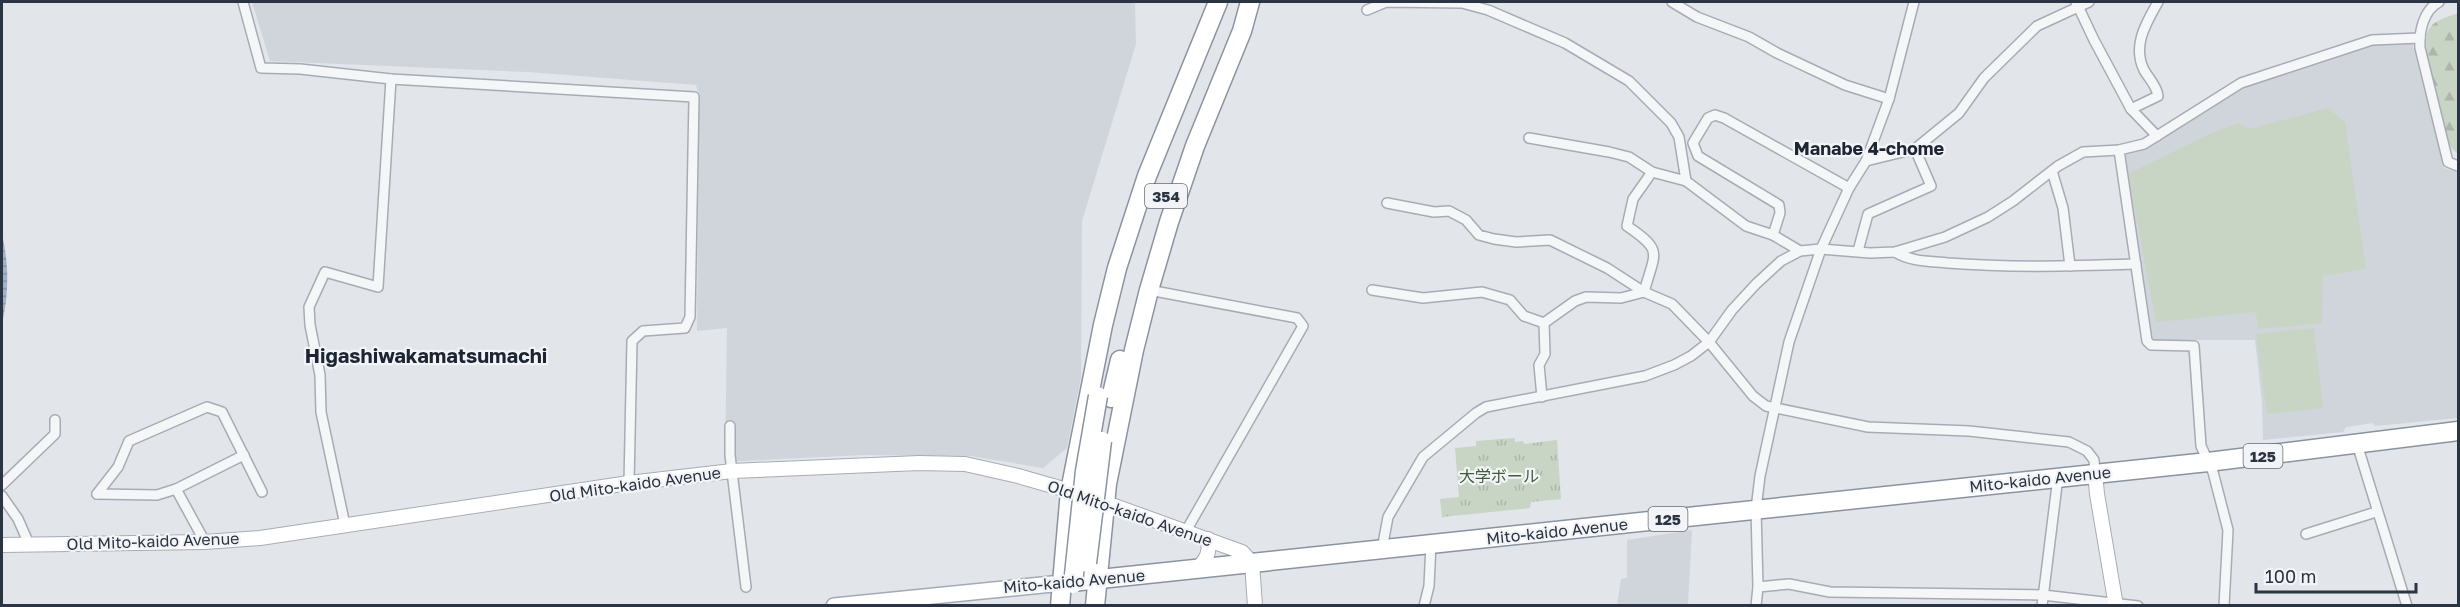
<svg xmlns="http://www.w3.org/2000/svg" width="2460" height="607" font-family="'Golos Text','Noto Sans JP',sans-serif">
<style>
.built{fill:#d0d5dc}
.forest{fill:url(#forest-firs)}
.park{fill:url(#park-tufts)}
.pitch{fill:#c8d4c4}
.water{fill:url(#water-rules)}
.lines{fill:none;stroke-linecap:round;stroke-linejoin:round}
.street-casing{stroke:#a7acb4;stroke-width:12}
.secondary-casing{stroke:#a7acb4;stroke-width:16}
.primary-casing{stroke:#a2aab5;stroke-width:18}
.highway-casing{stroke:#8a93a0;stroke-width:21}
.street{stroke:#f5f6f8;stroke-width:9}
.secondary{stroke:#fff;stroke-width:14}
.primary{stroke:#fff;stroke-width:15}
.highway{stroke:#fff;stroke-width:18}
.highway-bridge-casing{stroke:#8a93a0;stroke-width:21;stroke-linecap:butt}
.highway-bridge{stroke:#fff;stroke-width:18}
.labels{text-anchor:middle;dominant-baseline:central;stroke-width:4.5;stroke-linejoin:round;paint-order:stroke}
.shield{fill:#f2f4f7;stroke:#676e78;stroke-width:1.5}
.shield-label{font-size:15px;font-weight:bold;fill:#2b3442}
.park-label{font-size:16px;fill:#405d38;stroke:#f2f4f7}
.street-label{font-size:16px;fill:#2b3442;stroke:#f2f4f7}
.neighbourhood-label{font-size:18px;font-weight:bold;fill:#1d2533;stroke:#f2f4f7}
.quarter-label{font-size:20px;font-weight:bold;fill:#1d2533;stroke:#f2f4f7}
</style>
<defs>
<pattern id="forest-firs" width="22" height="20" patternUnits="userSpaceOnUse" patternTransform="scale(1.5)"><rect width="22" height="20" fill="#c8d4c4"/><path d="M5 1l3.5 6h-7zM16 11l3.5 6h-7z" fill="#acb7aa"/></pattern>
<pattern id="park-tufts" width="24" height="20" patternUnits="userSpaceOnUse" patternTransform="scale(1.5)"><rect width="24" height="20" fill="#c8d4c4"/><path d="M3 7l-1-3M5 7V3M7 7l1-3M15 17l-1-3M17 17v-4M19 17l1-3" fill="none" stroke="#acb7aa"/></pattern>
<pattern id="water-rules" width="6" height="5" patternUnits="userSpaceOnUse" patternTransform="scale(1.5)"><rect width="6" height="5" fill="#9fb4c9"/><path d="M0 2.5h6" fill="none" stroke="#8293a5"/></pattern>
</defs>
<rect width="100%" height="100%" fill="#e2e5ea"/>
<g class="built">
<polygon points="252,2 1135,2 1136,44 1082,221 1081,377 1067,448 1043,468 971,456 863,455 725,462 727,328 697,331 699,96 696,85 528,72 270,61"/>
<polygon points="2412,42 2444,168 2458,172 2458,418 2375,426 2373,423 2346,427 2343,432 2263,440 2262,402 2255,340 2151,340 2124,156 2126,153 2147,147 2242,88 2371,43"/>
<polygon points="1692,530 1688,605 1617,605 1621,579 1627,578 1627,540"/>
</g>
<path class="forest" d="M2458,13V154C2455,151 2451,148 2449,144C2440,127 2420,47 2428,31C2433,20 2448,17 2458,13Z"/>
<polygon class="park" points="1515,438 1515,442 1523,441 1524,444 1557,440 1561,499 1531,502 1530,508 1442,517 1440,499 1459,497 1455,448 1476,446 1476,441"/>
<g class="pitch">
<polygon points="2328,108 2345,122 2366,269 2323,276 2322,323 2258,329 2256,312 2156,322 2128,174 2207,135 2239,123 2249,129"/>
<polygon points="2314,328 2323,408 2267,414 2256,334"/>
</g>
<path class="water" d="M2,234C9,265 9,293 2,324Z"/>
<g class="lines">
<defs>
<g id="street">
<polyline points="243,2 261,68 300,69 391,79 694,97 690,317 685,328 643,331 632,341 629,483"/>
<polyline points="1672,2 1697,17 1749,37 1777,53 1845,85 1889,99"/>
<polyline points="2076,2 2094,40 2131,109 2157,136"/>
<path d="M2439,2C2424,10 2419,30 2420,48L2448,162L2458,166"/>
<polyline points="1367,10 1386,2 1462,3 1488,10 1565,43 1629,81 1671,123 1679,137 1686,181 1746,226 1773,235 1800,251"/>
<path d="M2131,109L2158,96C2157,86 2149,79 2144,70C2132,46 2146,23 2158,2"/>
<polyline points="1529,138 1609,152 1629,157 1652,172 1686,181"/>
<polyline points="2119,150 2147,341 2151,345 2194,346 2201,446 2213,472 2228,530 2224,606"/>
<polyline points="1866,161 1915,149 1959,113 1984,78 2037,26 2089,2"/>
<polyline points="2052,171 2063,208 2070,266"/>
<polyline points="1387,203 1434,212 1449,211 1466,220 1479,235 1494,239 1516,242 1550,240 1607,268 1644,292 1672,304 1709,342 1753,396 1766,406 1868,427 1969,431 2069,442 2087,451 2094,460 2095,473"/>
<polyline points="1773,235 1780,213 1779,205 1698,156 1693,143 1708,118 1715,115 1724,118 1849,188"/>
<polyline points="1858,251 1868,214 1931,186 1915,149"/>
<path d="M1895,252C1912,262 1930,261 1948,263C2011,268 2073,266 2136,264"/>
<polyline points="1149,290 1297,318 1303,326 1186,531"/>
<polyline points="1372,290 1423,298 1482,292 1510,300 1524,316 1544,323"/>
<path d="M1542,397L1539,365L1545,354L1544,323L1575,301L1586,297L1621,298L1644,292C1655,252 1664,251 1627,226L1633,199L1652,172"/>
<polyline points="730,426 730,455 746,587"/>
<polyline points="2357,444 2407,606"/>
<polyline points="2,485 55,434 55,420"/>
<polyline points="176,489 205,542"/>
<polyline points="97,494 118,467 129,441 207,407 222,412 262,492"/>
<polyline points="97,494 157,495 176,489 244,455"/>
<polyline points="2,496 18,519 29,544"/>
<polyline points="345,525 321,412 320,375 310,325 309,307 325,272 378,287 391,79"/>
<polyline points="2306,534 2376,512"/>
<polyline points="1382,549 1388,517 1423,457 1476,413 1486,407 1645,376 1674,365 1691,356 1709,342 1732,310 1756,284 1781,261 1800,251 1821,249 1870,253 1895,252 1945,237 1988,217 2013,201 2058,166 2083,152 2119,150 2144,144 2241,83 2372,40 2420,38"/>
<polyline points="1758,587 1789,584 1830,592 2043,595 2138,606"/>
<polyline points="1424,606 1429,586 1431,544"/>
<polyline points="1756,606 1758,587 1756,509 1760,476 1789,342 1821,249 1849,188 1866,161 1889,99 1914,2"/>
<polyline points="2042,606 2058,477"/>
</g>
<g id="secondary">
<polyline points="2095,473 2097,494 2116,606"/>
<polyline points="1098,500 1242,552 1252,563 1255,606"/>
<polyline points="2,545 205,542 260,538 629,483 732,471 919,463 965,464 1018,476 1077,493"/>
<path d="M1196,569C1207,560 1210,553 1208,539"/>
</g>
<polyline id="primary" points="834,606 1062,583"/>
<g id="highway">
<polyline points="1111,398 1120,360"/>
<polyline points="1062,583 2208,462 2458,431"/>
<polyline points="1060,606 1070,491 1103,325 1117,268 1147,176 1218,2"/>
<polyline points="1095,606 1107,484 1134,350 1149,290 1169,222 1195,146 1242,31 1250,2"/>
</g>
</defs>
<use href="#street" class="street-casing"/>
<use href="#secondary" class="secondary-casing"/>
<use href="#primary" class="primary-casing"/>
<use href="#highway" class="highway-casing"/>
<use href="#street" class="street"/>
<use href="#secondary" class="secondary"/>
<use href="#primary" class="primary"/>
<use href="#highway" class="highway"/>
<defs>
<g id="highway-bridge">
<polyline points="1087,563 1102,441"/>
<polyline points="1073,584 1085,471 1098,396"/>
</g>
</defs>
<use href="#highway-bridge" class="highway-bridge-casing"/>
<use href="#highway-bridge" class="highway-bridge"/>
</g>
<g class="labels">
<g class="shield">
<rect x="1145" y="184" width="42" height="24" rx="4.5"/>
<rect x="2243.5" y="444" width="39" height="24" rx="4.5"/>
<rect x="1648.5" y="507" width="39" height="24" rx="4.5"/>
</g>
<g class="shield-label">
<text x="1166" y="196">354</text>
<text x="2263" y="456">125</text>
<text x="1668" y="519">125</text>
</g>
<g class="park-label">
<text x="1499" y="476">大学ボール</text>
</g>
<g class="street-label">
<text transform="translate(2040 479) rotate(-6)">Mito-kaido Avenue</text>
<text transform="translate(635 484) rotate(-8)">Old Mito-kaido Avenue</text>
<text transform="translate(1130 513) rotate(19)">Old Mito-kaido Avenue</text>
<text transform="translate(1557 531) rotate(-6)">Mito-kaido Avenue</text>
<text transform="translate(153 541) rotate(-2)">Old Mito-kaido Avenue</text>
<text transform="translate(1074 581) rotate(-5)">Mito-kaido Avenue</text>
</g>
<g class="neighbourhood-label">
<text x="1869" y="148">Manabe 4-chome</text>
</g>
<g class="quarter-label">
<text x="426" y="355">Higashiwakamatsumachi</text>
</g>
</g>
<rect width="2460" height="607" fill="none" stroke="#2b3442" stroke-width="6"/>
<path d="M2256 583v9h160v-9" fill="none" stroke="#2b3442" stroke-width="3"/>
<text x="2265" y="583" font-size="18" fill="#2b3442" stroke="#f2f4f7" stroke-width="4.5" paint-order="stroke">100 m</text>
</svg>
